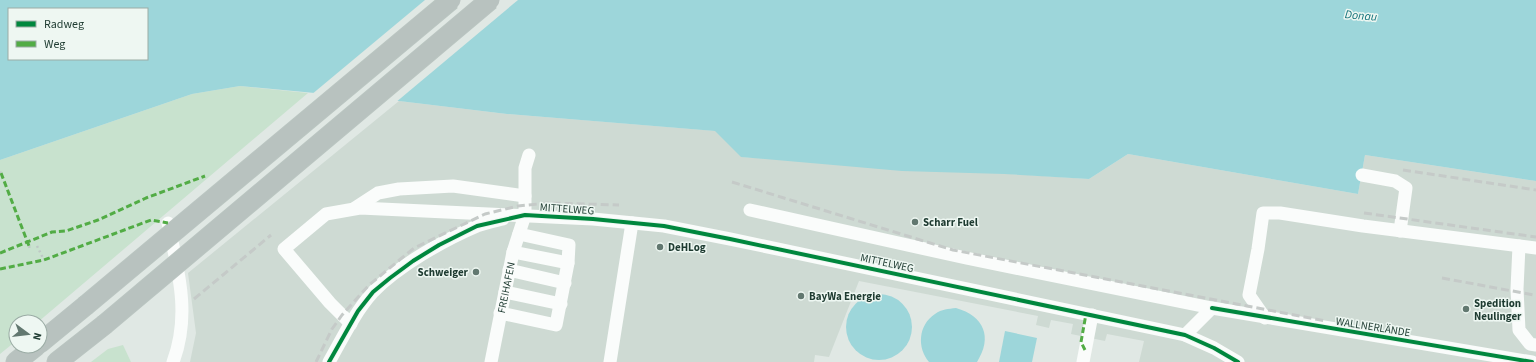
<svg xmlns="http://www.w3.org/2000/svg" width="1536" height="362" font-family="'Source Sans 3',sans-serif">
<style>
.built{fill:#cedad3}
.green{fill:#c8e2ce}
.water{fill:#9dd6da;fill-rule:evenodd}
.pier{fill:#e0e8e4}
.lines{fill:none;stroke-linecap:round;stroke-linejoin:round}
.highway-casing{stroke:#bac5c1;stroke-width:21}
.path{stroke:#bec8c5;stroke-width:2.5;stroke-dasharray:2 3;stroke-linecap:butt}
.minor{stroke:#fafcfb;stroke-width:13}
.highway{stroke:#b8c2bf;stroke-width:19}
.rail{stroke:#c5cac8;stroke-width:3;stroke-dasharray:8 4;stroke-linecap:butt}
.highway-bridge-casing{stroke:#bac5c1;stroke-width:21;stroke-linecap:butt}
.highway-bridge{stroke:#b8c2bf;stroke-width:19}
.quiet{stroke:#52ac45;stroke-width:3;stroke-dasharray:6 3;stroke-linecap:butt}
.cycleway-casing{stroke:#eef7f2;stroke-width:6}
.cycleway{stroke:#00873e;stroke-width:4}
.poi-dot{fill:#627870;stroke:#eef7f2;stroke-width:1.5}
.labels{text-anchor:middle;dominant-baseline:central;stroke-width:3;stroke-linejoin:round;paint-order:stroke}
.street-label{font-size:11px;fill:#1e3b31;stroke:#eef7f2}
.poi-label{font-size:11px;font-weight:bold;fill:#1e3b31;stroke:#eef7f2;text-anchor:start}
.water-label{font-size:12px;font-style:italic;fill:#14737b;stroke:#eef7f2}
</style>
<rect width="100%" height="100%" fill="#e0e8e4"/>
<polygon class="built" points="399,101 507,114 716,131 742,157 1089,179 1128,154 1358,194 1365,155 1536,181 1536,362 1139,362 1144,341 1107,334 1105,341 1071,334 1073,324 1051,320 1049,328 1036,325 1038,316 859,281 829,357 815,355 814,362 190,362 196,333 188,273"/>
<g class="green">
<polygon points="240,86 308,93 38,322 16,322 16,341 0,354 0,160 192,94"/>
<polygon points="123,345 131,362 91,362 108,349"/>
</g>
<g class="water">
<path d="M0,0H1536V181L1365,155L1358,194L1128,154L1089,179L1004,174L902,171L741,157L715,131L507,114L399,101L240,86L192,94L0,160ZM9,9H147V59H9Z"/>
<circle cx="879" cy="327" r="33"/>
<path d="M956,308C984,316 993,337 977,362H929C917,348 918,325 935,314C942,309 948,309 956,308Z"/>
<polygon points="1005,331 1037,338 1032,362 999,362"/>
</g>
<polygon class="pier" points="425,0 518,0 395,103 311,95"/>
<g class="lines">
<defs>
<g id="highway">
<polyline points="40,343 85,306"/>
<polyline points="16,362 36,346"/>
<polyline points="57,362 104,325"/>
</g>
</defs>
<use href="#highway" class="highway-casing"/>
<g class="path">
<polyline points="0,172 1,173"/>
<polyline points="29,246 30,249"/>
<polyline points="37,246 44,260"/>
</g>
<g class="minor">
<polyline points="1362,175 1395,181 1406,188 1400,231"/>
<polyline points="355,208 378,193 399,189 453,186 525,196"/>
<polyline points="750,210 966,258 1212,308 1532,362"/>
<path d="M168,223C178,270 191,315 173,362"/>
<polyline points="1519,246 1517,289 1519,330 1530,344 1536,345"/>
<polyline points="513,252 568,263"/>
<polyline points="509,270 565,283"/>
<polyline points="505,292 561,304"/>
<polyline points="500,313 556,325 568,263 569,245 519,234"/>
<polyline points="1265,318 1249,295 1258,249 1263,213 1280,213 1363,226 1536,248"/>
<polyline points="351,324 330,303 284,249 326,214 360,208 593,219 664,226 730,239 1185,335 1214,348 1238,362"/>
<polyline points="1185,335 1212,308"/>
<path d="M329,362C342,339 355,312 373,292C398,266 444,240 477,226C485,223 495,221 503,219"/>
<path id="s1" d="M491,362L513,252L525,215V168L529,155"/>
<polyline points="610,362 632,223"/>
<polyline points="1083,362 1092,315"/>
</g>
<use href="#highway" class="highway"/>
<g class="rail">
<polyline points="1403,170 1536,190"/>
<polyline points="732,182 953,250 1326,321"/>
<polyline points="1364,213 1536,237"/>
<polyline points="1442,278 1534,295"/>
<polyline points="194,299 271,235"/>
<polyline points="316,362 332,329 342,315 369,285 414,248 485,214 518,206 548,203 619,205"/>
</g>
<defs>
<g id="highway-bridge">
<polyline points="85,306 451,0"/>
<polyline points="104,325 490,0"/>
</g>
</defs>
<use href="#highway-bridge" class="highway-bridge-casing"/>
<use href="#highway-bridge" class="highway-bridge"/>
<g class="quiet">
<polyline points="1,173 29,246"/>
<polyline points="0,253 52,232 66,231 98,220 146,198 205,176"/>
<polyline points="0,269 44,260 151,220 168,223"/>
<polyline points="1085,350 1081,342 1086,314"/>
</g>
<defs>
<g id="cycleway">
<polyline points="1212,308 1532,362"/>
<polyline points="329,362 358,311 373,292 390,278 413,261 439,245 477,226 525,215 593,219 664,226 730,239 1185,335 1214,348 1238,362"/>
</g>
</defs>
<use href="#cycleway" class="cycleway-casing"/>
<use href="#cycleway" class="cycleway"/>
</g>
<g class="poi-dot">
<circle cx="915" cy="222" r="4"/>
<circle cx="660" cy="247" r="4"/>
<circle cx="476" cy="272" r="4"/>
<circle cx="801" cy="296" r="4"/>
<circle cx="1466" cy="309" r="4"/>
</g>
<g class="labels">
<g class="street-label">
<text transform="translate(567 209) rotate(4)">MITTELWEG</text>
<text transform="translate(887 263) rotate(12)">MITTELWEG</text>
<text stroke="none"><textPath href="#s1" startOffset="76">FREIHAFEN</textPath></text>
<text transform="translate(1373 327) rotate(9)">WALLNERLÄNDE</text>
</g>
<g class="poi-label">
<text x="923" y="222">Scharr Fuel</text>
<text x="668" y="247">DeHLog</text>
<text x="468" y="272" text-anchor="end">Schweiger</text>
<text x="809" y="296">BayWa Energie</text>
<text x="1474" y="303">Spedition<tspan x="1474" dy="13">Neulinger</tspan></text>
</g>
<g class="water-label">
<text transform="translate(1361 16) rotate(5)">Donau</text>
</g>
</g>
<rect x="8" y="8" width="140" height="52" fill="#eef7f2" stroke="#9baca5"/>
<rect x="16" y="21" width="20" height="6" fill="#00873e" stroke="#9baca5"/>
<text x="44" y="28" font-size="12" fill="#1e3b31">Radweg</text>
<rect x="16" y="41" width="20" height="6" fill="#52ac45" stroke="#9baca5"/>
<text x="44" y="48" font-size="12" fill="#1e3b31">Weg</text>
<g transform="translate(28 334) rotate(105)"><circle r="19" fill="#eef7f2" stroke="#9baca5"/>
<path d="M0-3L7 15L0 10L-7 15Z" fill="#627870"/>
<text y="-6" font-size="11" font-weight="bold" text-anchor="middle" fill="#1e3b31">N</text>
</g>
</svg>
